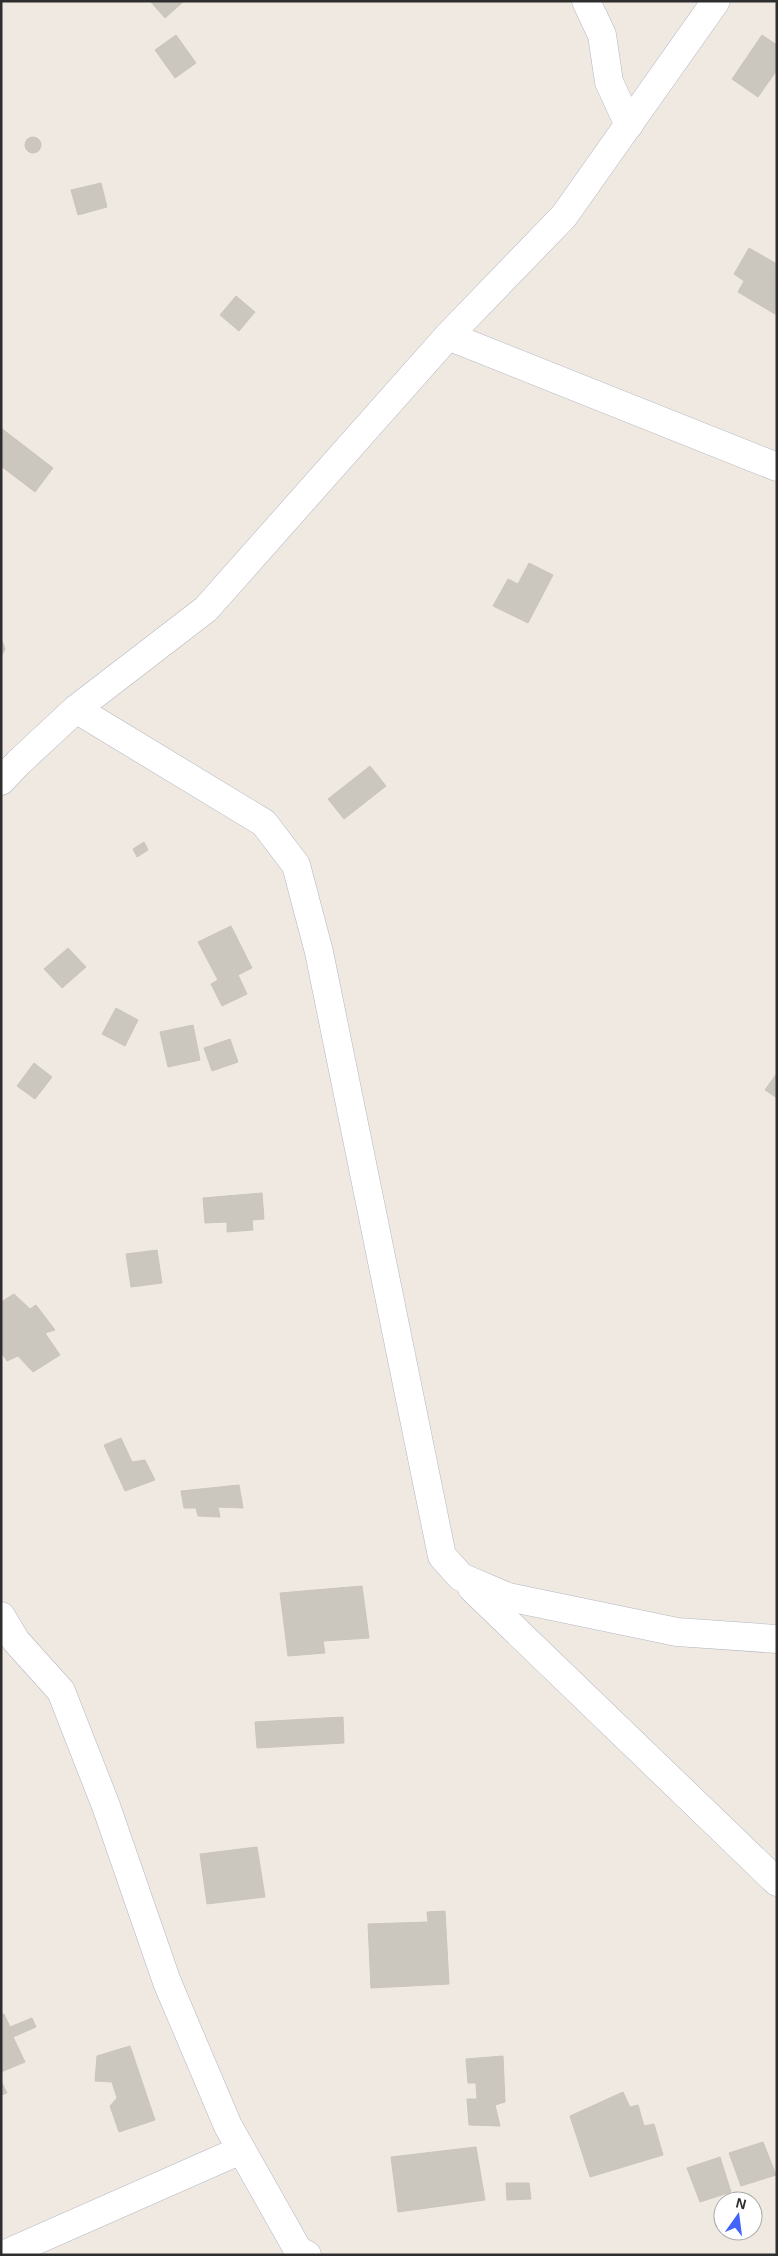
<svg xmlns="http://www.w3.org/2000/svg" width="778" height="2256" font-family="Arial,sans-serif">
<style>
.building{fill:#cbc7bf;stroke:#cbc5ba}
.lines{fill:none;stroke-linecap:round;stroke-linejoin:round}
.minor-casing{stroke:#b4b7c1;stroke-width:29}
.minor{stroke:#fff;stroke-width:28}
</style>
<rect width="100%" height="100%" fill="#efe9e1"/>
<g class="building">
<polygon points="150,1 184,1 165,18"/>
<polygon points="176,35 196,63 175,78 155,50"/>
<polygon points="762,35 777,45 777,70 758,97 732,79"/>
<circle cx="33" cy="145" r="8"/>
<polygon points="101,183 107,207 78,215 71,190"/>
<polygon points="749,248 777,264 775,314 738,292 744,281 734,274"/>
<polygon points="236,296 255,312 239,331 220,315"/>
<polygon points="1,428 53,468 35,492 1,466"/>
<polygon points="529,563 553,575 528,623 493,606 508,579 518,584"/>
<polygon points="1,638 5,649 1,657"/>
<polygon points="370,766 386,786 344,819 328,799"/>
<polygon points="144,842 148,850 137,857 133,849"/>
<polygon points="231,926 252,968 238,975 247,994 222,1006 211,984 218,980 198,942"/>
<polygon points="68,948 86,967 62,988 44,969"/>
<polygon points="116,1008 138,1020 125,1046 102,1034"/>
<polygon points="193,1025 200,1060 168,1067 160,1032"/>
<polygon points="230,1039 238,1062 212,1071 204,1048"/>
<polygon points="34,1063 52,1077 35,1099 17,1086"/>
<polygon points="777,1073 777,1098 765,1090"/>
<polygon points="262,1193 264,1219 252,1220 253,1230 227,1232 227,1222 205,1223 203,1198"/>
<polygon points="157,1250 162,1283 131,1287 126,1254"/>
<polygon points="14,1294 30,1309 36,1305 55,1330 45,1333 60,1355 33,1372 18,1356 7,1361 1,1352 1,1302"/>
<polygon points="121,1438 132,1462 145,1460 155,1480 125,1491 104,1445"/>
<polygon points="239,1485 243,1508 218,1507 220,1517 198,1516 196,1508 184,1508 181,1491"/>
<polygon points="362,1586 369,1638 323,1641 325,1653 288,1656 280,1593"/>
<polygon points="343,1717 344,1743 257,1748 255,1722"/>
<polygon points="257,1847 265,1897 207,1904 200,1854"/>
<polygon points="445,1911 449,1984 371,1988 368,1924 428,1922 427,1912"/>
<polygon points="4,2014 10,2027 32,2018 36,2027 13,2037 25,2062 1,2072 1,2015"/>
<polygon points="130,2046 155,2120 119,2132 110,2106 117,2098 112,2082 95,2081 97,2056"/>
<polygon points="503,2056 505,2102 495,2105 500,2126 469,2125 467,2099 477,2099 476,2083 468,2083 466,2059"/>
<polygon points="1,2081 7,2093 1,2095"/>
<polygon points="623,2092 630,2107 638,2105 644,2126 654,2124 663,2155 590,2177 570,2116"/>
<polygon points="763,2142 776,2175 741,2186 729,2153"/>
<polygon points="476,2147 485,2200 398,2212 391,2157"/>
<polygon points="720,2157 731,2192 700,2202 687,2168"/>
<polygon points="506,2183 529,2183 531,2199 507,2200"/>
</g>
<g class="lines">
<defs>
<g id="minor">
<polyline points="586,1 602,35 609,82 629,125"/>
<polyline points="448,336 777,467"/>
<polyline points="76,709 264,823 296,865 319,952 442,1556 461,1577 508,1597 677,1632 777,1639"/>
<polyline points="1,781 18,763 76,709 206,609 448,336 564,216 716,1"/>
<polyline points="472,1588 777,1882"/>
<polyline points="1,1616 16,1641 61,1691 106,1806 167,1982 228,2126 298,2250 307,2255"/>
<polyline points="3,2255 241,2150"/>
</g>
</defs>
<use href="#minor" class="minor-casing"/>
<use href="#minor" class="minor"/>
</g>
<rect width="778" height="2256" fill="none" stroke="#2e2e2e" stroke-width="5"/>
<g transform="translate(738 2216) rotate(14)"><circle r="24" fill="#ffffff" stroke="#ababab"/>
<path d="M0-4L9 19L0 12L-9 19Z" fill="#4264fb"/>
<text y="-8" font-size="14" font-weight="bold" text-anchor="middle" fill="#2e2e2e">N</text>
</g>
</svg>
